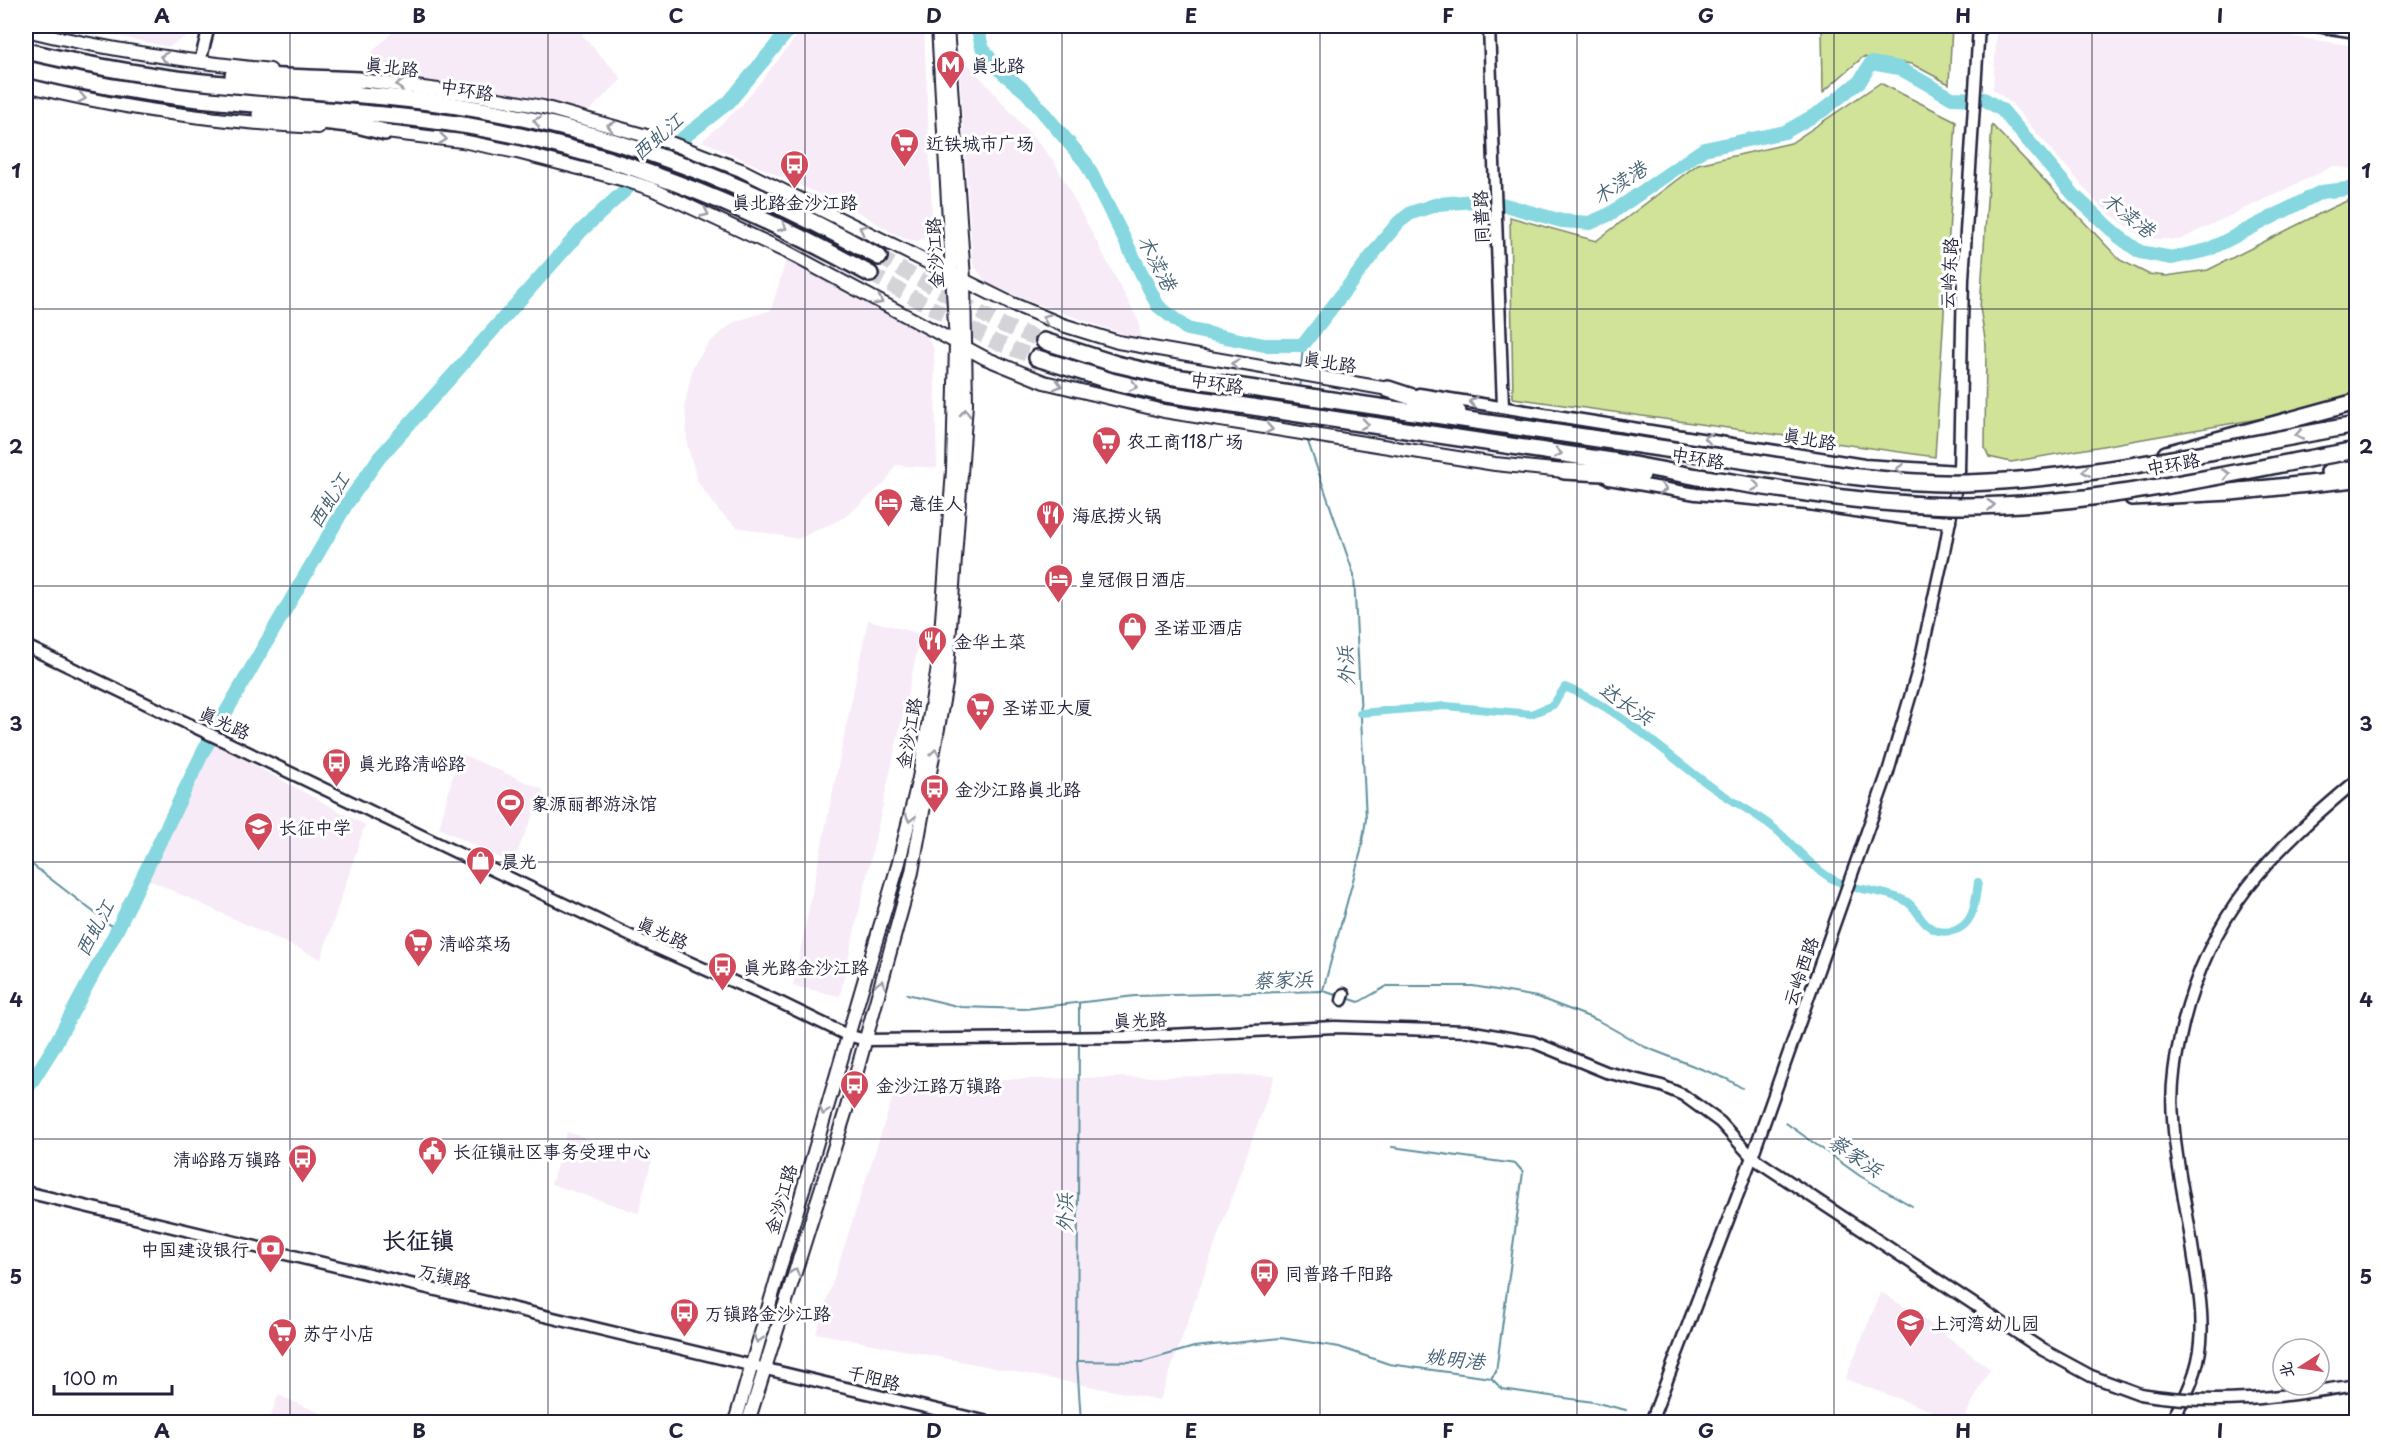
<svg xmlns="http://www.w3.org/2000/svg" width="2382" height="1448" font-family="'Playpen Sans','LXGW WenKai TC',sans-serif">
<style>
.built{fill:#f7ebf7}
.green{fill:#d1e398;stroke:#7a826a;stroke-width:1.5}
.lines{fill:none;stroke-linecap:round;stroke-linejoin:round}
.stream{stroke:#5e8f9d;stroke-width:2}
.canal{stroke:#86d7df;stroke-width:8}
.river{stroke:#86d7df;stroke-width:14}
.highway-tunnel{stroke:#d3d3d8;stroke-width:15;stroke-dasharray:15 8;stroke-linecap:butt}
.secondary-casing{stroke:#22223b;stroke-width:15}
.primary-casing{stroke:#22223b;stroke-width:16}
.highway-casing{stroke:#22223b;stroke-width:20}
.secondary{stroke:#fff;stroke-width:10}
.primary{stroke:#fff;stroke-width:12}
.highway{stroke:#fff;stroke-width:15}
.secondary-bridge-casing{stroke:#22223b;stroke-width:15;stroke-linecap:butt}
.highway-bridge-casing{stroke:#22223b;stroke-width:20;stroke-linecap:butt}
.secondary-bridge{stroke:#fff;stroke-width:10}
.highway-bridge{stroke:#fff;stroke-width:15}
.oneway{stroke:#9c9ca7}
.grid{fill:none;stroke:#22223b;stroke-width:1.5;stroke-opacity:0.55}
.labels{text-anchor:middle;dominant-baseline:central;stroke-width:6;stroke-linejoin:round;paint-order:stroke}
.poi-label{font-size:18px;fill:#22223b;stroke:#fff;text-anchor:start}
.street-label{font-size:18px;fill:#22223b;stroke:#fff}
.water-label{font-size:20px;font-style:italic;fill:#456174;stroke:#fff}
.district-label{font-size:24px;font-weight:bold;fill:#22223b;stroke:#fff}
.neatline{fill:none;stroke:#22223b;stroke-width:2}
.grid-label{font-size:20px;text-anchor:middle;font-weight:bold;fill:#22223b}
</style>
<rect width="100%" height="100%" fill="#fff"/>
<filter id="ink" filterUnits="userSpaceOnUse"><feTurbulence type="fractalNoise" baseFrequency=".0167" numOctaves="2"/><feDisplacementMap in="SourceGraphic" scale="12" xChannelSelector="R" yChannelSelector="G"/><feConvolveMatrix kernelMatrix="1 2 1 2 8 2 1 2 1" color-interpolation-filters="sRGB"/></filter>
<g filter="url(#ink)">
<g class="built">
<polygon points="68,26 197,26 197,29 169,47"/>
<polygon points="399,26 591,26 582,35 622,79 589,111 525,96 388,75 371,53"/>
<polygon points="805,26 924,26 932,215 924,238 917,241 904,239 856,211 702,141 742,105"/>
<polygon points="1997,26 2224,26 2356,46 2356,170 2334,166 2179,240 2143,238 2100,206 2011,103 1993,89"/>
<polygon points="958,52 1054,161 1139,322 1141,340 1037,304 987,283 973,264"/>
<polygon points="786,260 926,335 934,349 937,468 896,465 886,482 845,517 798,539 737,527 719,511 698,482 687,444 685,404 693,366 709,343 734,322 771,310"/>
<polygon points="868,620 921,634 840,996 793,986"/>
<polygon points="215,744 365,825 321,959 147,879"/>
<polygon points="459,753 544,790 512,864 439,828"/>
<polygon points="1275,1075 1160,1400 816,1333 898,1081"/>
<polygon points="567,1132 652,1159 638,1213 551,1184"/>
<polygon points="1881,1292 1931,1324 1990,1369 1962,1422 1845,1379"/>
<polygon points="278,1395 299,1404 342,1422 269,1422"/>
</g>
<g class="green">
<polygon points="1822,26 1952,26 1949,84 1912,64 1863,57 1823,92"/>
<polygon points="1880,83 1956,121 1935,457 1513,398 1510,217 1596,241 1698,164 1791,143"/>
<polygon points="1992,125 2120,260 2148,274 2166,276 2208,270 2331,208 2351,199 2356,201 2356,402 2011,462 1989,457 1985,448 1986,345 1980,308"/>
</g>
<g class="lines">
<g class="stream">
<polyline points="1301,369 1303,345"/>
<polyline points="1300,390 1301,377"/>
<polyline points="1307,439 1354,575 1366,819 1361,851 1323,990"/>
<polyline points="26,860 117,930"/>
<polyline points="907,994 961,1007 1025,1009 1135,996 1323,991 1339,996"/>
<polyline points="1347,998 1359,1002 1387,986 1473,986 1537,997 1597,1020 1645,1047 1727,1079 1742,1088"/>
<polyline points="1079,1033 1079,1003"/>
<polyline points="1079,1042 1077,1361 1081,1422"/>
<polyline points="1786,1123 1860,1176 1912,1206"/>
<polyline points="1077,1361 1142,1362 1194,1347 1281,1338 1339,1347 1389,1364 1491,1378 1496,1372 1523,1172 1516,1164 1392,1147"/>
<polyline points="1491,1378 1502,1389 1593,1402 1626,1410"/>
</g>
<g class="canal">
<path d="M1360,713L1446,706L1531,714L1553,705L1565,687C1619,708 1662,751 1709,785C1730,800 1753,812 1774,828C1795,845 1815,873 1841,883"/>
<path d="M1854,887C1870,891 1890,893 1904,900C1915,905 1918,917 1926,924C1934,931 1941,933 1952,931C1975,926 1975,901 1978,882"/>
</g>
<g class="river">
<polyline points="977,26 982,47 996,67 1026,92 1086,163 1158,306 1187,329 1264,345 1303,345 1383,241 1399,222 1411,213 1438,204 1487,200 1562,221 1590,223 1610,214 1704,149 1785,132 1822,111 1860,81 1871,63 1899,68 1952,98 1984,99 2002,110 2074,195 2118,236 2140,252 2172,258 2208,250 2321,192 2356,188"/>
<polyline points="26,1091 53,1048 117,930 204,750 346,505 379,458 582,230 674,145 729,102 792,26"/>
</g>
<g class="highway-tunnel">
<polyline points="879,257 1002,325 1044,341"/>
<polyline points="870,274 995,342 1037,358"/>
</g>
<defs>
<g id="secondary">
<polyline points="1489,26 1503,407"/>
<polyline points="2317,26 2356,32"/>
<polyline points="200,62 209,26"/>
<polyline points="1419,394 1864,465 1959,471"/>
<polyline points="1609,479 1696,494 1808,504 1909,519 1950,522"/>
<polyline points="26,646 637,939 781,1003 847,1035 866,1040 1126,1037 1335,1027 1468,1031 1533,1042 1606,1072 1662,1086 1683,1095 1720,1122 1752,1157 2043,1350 2091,1376 2140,1394"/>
<polyline points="1342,1000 1344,994"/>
<polyline points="26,1192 988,1422"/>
<polyline points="1651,1422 1752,1157 1888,772 1918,670 1945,547 1959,471 1963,279 1979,26"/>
<path d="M2170,1422C2215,1356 2202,1313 2191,1239C2185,1199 2175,1158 2173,1118C2170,1086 2176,1055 2183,1024C2210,912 2271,852 2356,781"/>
</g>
<g id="primary">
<path d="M26,30C106,50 188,61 270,70"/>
<polyline points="353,79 477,95 543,107 668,142 741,170 1010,303 1063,325 1118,342 1388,389"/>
<path d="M26,85C121,109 219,122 318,127"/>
<polyline points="377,131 462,141 517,152 625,180 652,189 787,252 985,358 1044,382 1164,411 1495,464 1564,471"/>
<polyline points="735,1422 899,862 919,778 939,661 953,470 956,343 938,26"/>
<polyline points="748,1422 847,1107 912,872 946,684 966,404 964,279 947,26"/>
</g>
<g id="highway">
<path d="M26,51C90,66 157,78 223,84C307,92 392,94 476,109C623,134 749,185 879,257"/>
<path d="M26,69C80,82 135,92 190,98C283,108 377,111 469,126C614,151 743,204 870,274"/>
<polyline points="233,75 360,80"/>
<polyline points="260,114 357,125 385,132"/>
<polyline points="1044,341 1116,364 1168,376 1700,454"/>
<polyline points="1037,358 1111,381 1166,394 1618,462 1698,477"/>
<polyline points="1388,389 1458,412"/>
<polyline points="2166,454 2356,402"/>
<polyline points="1564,471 1642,475"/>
<polyline points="2329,472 2356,468"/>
<polyline points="2132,497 2231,492 2356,479"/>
</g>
</defs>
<use href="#secondary" class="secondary-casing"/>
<use href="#primary" class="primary-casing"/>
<use href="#highway" class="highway-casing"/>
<use href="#secondary" class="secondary"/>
<use href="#primary" class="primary"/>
<use href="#highway" class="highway"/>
<defs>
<path id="secondary-bridge" d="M2140,1394C2218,1407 2280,1397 2356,1385"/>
<g id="highway-bridge">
<path d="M1700,454C1788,466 1878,485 1966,483C2093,479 2230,447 2356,425"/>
<path d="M1698,477C1786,490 1875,506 1965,506C2096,506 2227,473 2356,450"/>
</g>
</defs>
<use href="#secondary-bridge" class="secondary-bridge-casing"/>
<use href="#highway-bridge" class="highway-bridge-casing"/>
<use href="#secondary-bridge" class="secondary-bridge"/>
<use href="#highway-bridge" class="highway-bridge"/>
</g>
<defs><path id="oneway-chevron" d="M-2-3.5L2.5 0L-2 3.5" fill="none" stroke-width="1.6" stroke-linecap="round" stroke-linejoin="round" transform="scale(1.5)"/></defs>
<g class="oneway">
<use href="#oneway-chevron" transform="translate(164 57) rotate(-171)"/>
<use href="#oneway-chevron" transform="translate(400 85) rotate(-174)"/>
<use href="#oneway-chevron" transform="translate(82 98) rotate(11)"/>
<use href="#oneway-chevron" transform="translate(537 121) rotate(-167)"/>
<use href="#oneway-chevron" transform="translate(611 126) rotate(-164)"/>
<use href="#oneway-chevron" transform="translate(443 139) rotate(7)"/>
<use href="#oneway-chevron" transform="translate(705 213) rotate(25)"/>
<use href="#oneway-chevron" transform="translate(783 227) rotate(25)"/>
<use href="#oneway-chevron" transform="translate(863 229) rotate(-154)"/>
<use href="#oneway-chevron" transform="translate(879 301) rotate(28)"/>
<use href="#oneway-chevron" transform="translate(1046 318) rotate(-158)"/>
<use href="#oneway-chevron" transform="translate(1235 364) rotate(-170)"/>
<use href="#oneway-chevron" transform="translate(1058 385) rotate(14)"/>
<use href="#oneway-chevron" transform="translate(1134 386) rotate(13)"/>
<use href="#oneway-chevron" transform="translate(1473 402) rotate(-171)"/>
<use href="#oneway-chevron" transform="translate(965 413) rotate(-86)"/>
<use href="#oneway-chevron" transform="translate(1365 424) rotate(9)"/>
<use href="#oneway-chevron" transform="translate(1269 429) rotate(10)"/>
<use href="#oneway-chevron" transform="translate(2299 435) rotate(170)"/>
<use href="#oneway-chevron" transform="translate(1708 438) rotate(-170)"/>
<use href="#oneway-chevron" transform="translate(1558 453) rotate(9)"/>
<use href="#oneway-chevron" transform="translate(1900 469) rotate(-175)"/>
<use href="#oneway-chevron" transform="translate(2086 471) rotate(171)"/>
<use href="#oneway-chevron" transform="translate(2226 474) rotate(-10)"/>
<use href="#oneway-chevron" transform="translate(1756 486) rotate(8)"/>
<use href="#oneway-chevron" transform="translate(1663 489) rotate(10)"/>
<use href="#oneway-chevron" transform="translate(1991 505) rotate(-3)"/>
<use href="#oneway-chevron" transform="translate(935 753) rotate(-80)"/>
<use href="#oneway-chevron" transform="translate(910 818) rotate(103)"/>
<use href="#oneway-chevron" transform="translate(881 984) rotate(-75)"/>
<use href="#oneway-chevron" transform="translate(824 1111) rotate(107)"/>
<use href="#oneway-chevron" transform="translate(795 1272) rotate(-72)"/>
<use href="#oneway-chevron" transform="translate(758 1339) rotate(106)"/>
</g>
</g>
<path class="grid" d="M290,26V1422M548,26V1422M805,26V1422M1062,26V1422M1320,26V1422M1577,26V1422M1834,26V1422M2092,26V1422M26,309H2356M26,586H2356M26,862H2356M26,1139H2356"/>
<defs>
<symbol id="metro-pin" viewBox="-11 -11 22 30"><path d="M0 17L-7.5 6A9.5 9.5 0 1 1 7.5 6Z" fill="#d1495b" stroke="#fff"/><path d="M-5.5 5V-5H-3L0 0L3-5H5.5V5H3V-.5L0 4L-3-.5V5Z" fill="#fff"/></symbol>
<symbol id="supermarket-pin" viewBox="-11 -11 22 30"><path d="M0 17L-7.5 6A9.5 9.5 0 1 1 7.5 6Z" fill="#d1495b" stroke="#fff"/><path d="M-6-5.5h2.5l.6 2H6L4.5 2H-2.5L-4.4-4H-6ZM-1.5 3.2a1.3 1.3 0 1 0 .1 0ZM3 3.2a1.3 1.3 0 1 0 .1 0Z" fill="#fff"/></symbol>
<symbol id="bus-pin" viewBox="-11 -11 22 30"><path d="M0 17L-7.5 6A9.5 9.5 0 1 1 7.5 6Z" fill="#d1495b" stroke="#fff"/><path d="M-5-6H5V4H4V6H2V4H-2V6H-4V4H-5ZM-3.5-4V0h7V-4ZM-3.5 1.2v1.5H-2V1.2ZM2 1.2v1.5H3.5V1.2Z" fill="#fff"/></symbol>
<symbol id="hotel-pin" viewBox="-11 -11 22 30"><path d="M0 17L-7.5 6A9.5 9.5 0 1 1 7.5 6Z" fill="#d1495b" stroke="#fff"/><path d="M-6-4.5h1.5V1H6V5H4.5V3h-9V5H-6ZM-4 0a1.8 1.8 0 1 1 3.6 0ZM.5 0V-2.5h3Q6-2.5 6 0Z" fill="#fff"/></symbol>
<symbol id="restaurant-pin" viewBox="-11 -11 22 30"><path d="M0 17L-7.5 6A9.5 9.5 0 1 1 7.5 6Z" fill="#d1495b" stroke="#fff"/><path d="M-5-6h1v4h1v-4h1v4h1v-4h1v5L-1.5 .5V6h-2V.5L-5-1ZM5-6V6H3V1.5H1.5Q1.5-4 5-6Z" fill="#fff"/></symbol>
<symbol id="shop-pin" viewBox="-11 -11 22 30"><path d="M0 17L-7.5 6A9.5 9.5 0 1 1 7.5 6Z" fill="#d1495b" stroke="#fff"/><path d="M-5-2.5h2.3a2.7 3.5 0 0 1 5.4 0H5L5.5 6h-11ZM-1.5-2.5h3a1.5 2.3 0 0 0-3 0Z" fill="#fff"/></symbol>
<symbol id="stadium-pin" viewBox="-11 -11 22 30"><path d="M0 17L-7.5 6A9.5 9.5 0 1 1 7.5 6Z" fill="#d1495b" stroke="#fff"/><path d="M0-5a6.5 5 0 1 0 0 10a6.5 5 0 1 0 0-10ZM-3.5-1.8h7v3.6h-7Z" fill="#fff"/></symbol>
<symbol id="school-pin" viewBox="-11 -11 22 30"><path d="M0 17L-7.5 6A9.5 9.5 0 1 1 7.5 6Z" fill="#d1495b" stroke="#fff"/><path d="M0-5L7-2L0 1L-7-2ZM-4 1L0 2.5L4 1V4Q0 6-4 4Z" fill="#fff"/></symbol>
<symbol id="civic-pin" viewBox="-11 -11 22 30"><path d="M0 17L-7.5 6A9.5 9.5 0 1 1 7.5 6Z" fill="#d1495b" stroke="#fff"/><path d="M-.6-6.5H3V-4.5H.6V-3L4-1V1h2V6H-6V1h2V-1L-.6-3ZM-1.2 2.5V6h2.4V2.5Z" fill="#fff"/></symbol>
<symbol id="bank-pin" viewBox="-11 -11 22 30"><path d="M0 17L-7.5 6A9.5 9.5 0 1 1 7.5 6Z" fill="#d1495b" stroke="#fff"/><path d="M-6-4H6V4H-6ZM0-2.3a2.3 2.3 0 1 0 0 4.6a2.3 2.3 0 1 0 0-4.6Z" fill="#fff"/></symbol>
</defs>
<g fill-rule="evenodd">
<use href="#metro-pin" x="934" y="48" width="33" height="45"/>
<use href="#supermarket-pin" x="888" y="126" width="33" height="45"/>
<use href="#bus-pin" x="778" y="148" width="33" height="45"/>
<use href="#supermarket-pin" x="1090" y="424" width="33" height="45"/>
<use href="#hotel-pin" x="872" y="486" width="33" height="45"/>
<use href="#restaurant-pin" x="1034" y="498" width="33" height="45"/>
<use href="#hotel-pin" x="1042" y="562" width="33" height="45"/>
<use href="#shop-pin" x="1116" y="610" width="33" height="45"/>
<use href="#restaurant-pin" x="916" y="624" width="33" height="45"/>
<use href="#supermarket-pin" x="964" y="690" width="33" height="45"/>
<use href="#bus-pin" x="320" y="746" width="33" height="45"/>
<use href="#bus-pin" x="918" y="772" width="33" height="45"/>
<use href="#stadium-pin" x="494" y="786" width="33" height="45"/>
<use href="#school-pin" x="242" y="810" width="33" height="45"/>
<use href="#shop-pin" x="464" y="844" width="33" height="45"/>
<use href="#supermarket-pin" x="402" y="926" width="33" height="45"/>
<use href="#bus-pin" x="706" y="950" width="33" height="45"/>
<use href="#bus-pin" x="838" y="1068" width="33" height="45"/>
<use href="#civic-pin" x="416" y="1134" width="33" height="45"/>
<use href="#bus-pin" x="286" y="1142" width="33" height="45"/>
<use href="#bank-pin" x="254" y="1232" width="33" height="45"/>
<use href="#bus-pin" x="1248" y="1256" width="33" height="45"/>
<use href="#bus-pin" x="668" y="1296" width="33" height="45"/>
<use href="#school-pin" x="1894" y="1306" width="33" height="45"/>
<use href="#supermarket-pin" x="266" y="1316" width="33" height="45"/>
</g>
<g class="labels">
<g class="poi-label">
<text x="971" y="64">真北路</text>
<text x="926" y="142">近铁城市广场</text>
<text x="795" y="201" text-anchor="middle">真北路金沙江路</text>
<text x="1127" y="440">农工商118广场</text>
<text x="909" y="502">意佳人</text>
<text x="1072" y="514">海底捞火锅</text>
<text x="1079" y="578">皇冠假日酒店</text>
<text x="1154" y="626">圣诺亚酒店</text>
<text x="954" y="640">金华土菜</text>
<text x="1002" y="706">圣诺亚大厦</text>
<text x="358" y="762">真光路清峪路</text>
<text x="955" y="788">金沙江路真北路</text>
<text x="531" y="802">象源丽都游泳馆</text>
<text x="279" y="826">长征中学</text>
<text x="501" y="860">晨光</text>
<text x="439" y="942">清峪菜场</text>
<text x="743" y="966">真光路金沙江路</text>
<text x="876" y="1084">金沙江路万镇路</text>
<text x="453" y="1150">长征镇社区事务受理中心</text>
<text x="281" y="1158" text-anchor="end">清峪路万镇路</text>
<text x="249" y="1248" text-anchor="end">中国建设银行</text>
<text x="1285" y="1272">同普路千阳路</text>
<text x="705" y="1312">万镇路金沙江路</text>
<text x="1931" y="1322">上河湾幼儿园</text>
<text x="303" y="1332">苏宁小店</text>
</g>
<g class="street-label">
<text transform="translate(392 66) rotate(7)">真北路</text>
<text transform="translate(467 89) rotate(9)">中环路</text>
<text transform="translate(1480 217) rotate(-92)">同普路</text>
<text transform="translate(934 253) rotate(-93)">金沙江路</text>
<text transform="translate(1948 273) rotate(-87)">云岭东路</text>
<text transform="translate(1330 361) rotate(9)">真北路</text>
<text transform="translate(1217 382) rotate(9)">中环路</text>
<text transform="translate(1810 438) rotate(10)">真北路</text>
<text transform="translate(1698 457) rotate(10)">中环路</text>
<text transform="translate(2173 463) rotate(-10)">中环路</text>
<text transform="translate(225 722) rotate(25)">真光路</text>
<text transform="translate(908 733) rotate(-80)">金沙江路</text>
<text transform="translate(663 932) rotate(24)">真光路</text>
<text transform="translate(1800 971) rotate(-71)">云岭西路</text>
<text transform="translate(1140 1019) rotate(-2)">真光路</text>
<text transform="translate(780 1199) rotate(-74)">金沙江路</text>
<text transform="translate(445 1275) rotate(13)">万镇路</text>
<text transform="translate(874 1377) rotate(14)">千阳路</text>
</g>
<g class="water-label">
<text transform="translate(657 136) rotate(-41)">西虬江</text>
<text transform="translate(1619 182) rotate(-33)">木渎港</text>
<text transform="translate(2129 214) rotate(38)">木渎港</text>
<text transform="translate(1158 262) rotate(63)">木渎港</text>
<text transform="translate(328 500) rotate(-58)">西虬江</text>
<text transform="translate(1345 666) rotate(-93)">外浜</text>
<text transform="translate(1627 703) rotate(34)">达长浜</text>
<text transform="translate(94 928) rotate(-62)">西虬江</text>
<text transform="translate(1283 979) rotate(-2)">蔡家浜</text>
<text transform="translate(1856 1155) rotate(34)">蔡家浜</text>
<text transform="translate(1064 1213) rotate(-90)">外浜</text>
<text transform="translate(1455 1358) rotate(6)">姚明港</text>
</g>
<g class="district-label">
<text x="418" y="1239">长征镇</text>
</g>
</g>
<rect width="2382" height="1448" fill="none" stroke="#fff" stroke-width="66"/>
<g transform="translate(2301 1367) rotate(258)"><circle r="28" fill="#ffffff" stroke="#a7a7b1" stroke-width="1.5"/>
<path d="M0-4.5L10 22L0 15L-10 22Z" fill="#d1495b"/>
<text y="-9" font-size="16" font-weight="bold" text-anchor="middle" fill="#22223b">北</text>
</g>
<path d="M54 1385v9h118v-9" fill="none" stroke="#22223b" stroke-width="3"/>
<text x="63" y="1385" font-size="18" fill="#22223b" stroke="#ffffff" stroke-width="4.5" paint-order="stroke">100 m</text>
<rect x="33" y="33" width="2316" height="1382" class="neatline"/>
<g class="grid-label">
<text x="162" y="23">A</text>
<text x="419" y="23">B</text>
<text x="676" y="23">C</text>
<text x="934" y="23">D</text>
<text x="1191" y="23">E</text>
<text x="1448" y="23">F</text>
<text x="1706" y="23">G</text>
<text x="1963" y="23">H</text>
<text x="2220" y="23">I</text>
<text x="16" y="178">1</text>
<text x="2366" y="178">1</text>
<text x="16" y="454">2</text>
<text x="2366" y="454">2</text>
<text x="16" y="731">3</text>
<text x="2366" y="731">3</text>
<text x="16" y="1007">4</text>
<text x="2366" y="1007">4</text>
<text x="16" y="1284">5</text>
<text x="2366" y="1284">5</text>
<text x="162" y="1438">A</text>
<text x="419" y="1438">B</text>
<text x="676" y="1438">C</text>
<text x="934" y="1438">D</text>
<text x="1191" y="1438">E</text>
<text x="1448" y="1438">F</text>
<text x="1706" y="1438">G</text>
<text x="1963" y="1438">H</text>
<text x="2220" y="1438">I</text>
</g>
</svg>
